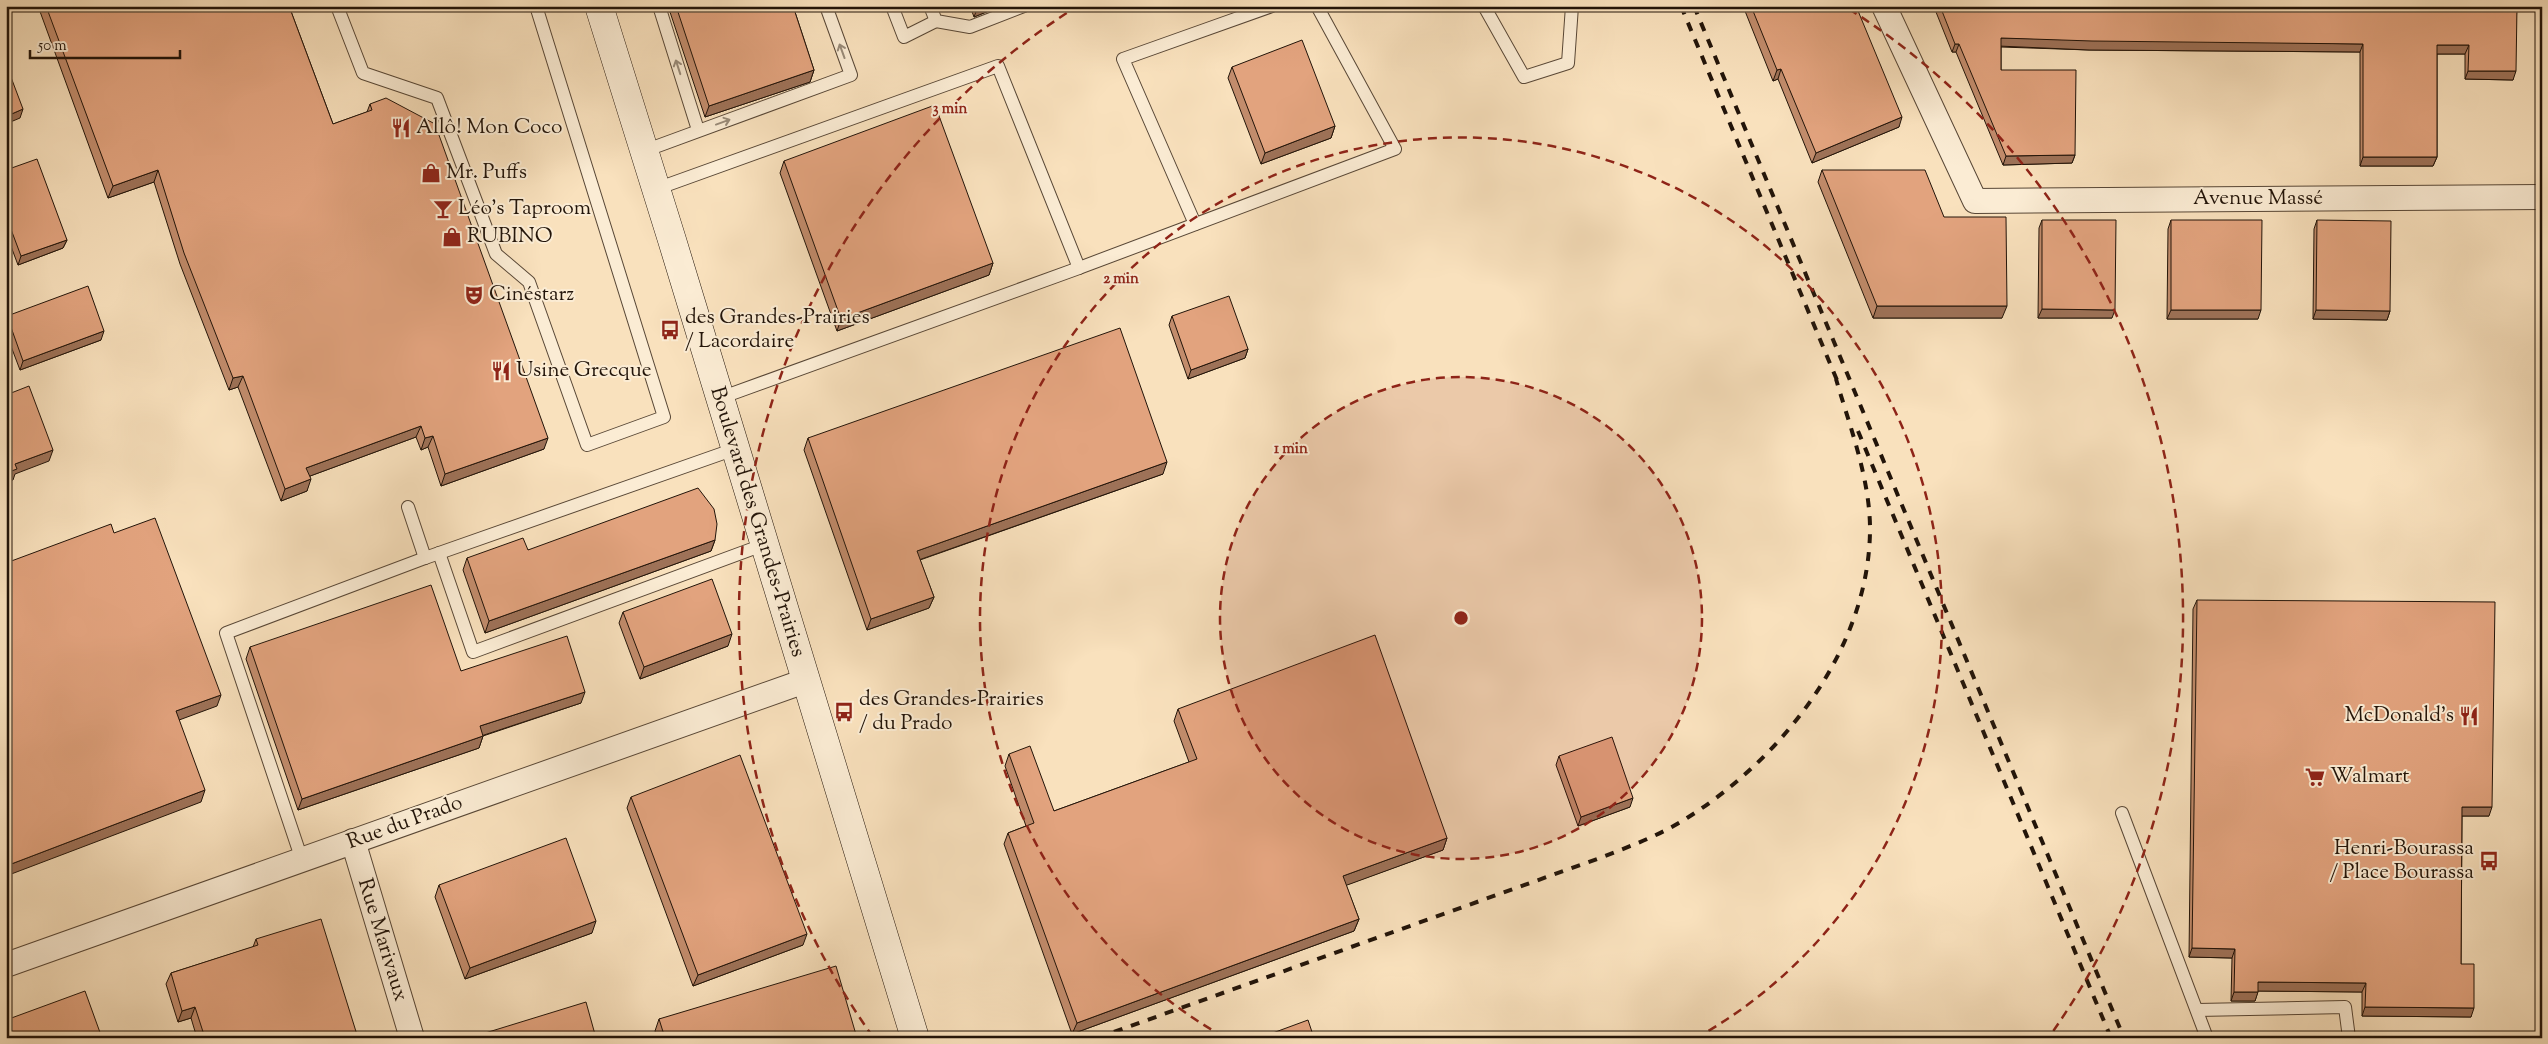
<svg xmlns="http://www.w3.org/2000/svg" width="2548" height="1044" font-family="'Sorts Mill Goudy',serif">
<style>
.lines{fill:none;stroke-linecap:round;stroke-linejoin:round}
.lane-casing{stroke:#584736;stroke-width:14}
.street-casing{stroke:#584736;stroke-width:26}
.secondary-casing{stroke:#221409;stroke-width:29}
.lane{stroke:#fbecd4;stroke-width:12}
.street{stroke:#fbecd4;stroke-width:24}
.secondary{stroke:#fbecd4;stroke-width:28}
.rail{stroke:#221409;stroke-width:4;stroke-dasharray:9 9;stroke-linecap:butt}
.wall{fill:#c28c6c;stroke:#221409}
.shaded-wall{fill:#9e7258;stroke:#221409}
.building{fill:#e2a37e;stroke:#221409}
.oneway{stroke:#998b79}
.ring{fill:none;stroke:#8f2418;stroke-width:2.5;stroke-dasharray:9 6}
.labels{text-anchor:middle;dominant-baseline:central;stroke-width:4;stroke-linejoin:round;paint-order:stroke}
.poi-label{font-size:21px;fill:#221409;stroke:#fbecd4;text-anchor:start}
.street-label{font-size:21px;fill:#221409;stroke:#fbecd4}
.centre{fill:#8f2418;stroke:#fbecd4;stroke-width:2.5}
.ring-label{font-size:15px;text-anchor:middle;font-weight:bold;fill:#8f2418;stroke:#fbecd4;stroke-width:4;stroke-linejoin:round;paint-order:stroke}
</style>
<rect width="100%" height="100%" fill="#f9e1bd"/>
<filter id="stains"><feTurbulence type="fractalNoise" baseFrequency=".004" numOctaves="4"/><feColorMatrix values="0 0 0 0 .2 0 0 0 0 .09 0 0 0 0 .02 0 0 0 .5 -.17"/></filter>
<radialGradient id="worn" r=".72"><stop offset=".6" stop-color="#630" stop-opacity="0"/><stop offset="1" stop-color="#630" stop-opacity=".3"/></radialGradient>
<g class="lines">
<defs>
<g id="lane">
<polyline points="337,6 363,73 437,98 496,254 529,282 587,445 664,417 536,6"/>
<polyline points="659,6 698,130"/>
<polyline points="892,6 904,37 936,21"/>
<polyline points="930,6 936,21 970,27 1024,6"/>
<polyline points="1484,6 1524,77 1568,63 1572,6"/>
<polyline points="644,151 851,75 826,6"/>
<polyline points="656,189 998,66 1079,268 720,398"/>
<polyline points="1195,224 1123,59 1272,6"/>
<polyline points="1079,268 1395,149 1317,6"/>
<polyline points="408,507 425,558"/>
<polyline points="439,553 473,652 763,545"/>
<polyline points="2122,813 2207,1038"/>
<polyline points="302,860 226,633 425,558 735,449"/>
<polyline points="2197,1010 2345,1007 2349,1038"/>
</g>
<g id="street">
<polyline points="1884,6 1975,201 2542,197"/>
<polyline points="353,841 412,1038"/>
<polyline points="6,965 805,681"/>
</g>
<polyline id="secondary" points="599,6 672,240 915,1038"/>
</defs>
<use href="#lane" class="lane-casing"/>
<use href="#street" class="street-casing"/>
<use href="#secondary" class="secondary-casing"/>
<use href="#lane" class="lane"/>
<use href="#street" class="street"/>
<use href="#secondary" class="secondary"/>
<g class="rail">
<polyline points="1681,6 1839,385"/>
<polyline points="1694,6 2124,1038"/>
<polyline points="1858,431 2111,1038"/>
<path d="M1097,1038L1597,859C1628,847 1659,836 1687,818C1784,757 1871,646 1870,526C1869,476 1850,427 1836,379"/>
</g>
</g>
<g class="wall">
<polygon points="38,6 289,6 333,124 367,112 370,104 544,449 441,486 428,447 421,450 416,437 310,476 307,491 281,501 238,387 229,390 180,264 154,182 108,198"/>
<polygon points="668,6 793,6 814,70 810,82 705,117"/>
<polygon points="970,6 1001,6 974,17"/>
<polygon points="1743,6 1856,6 1899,127 1812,163 1778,79 1773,81"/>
<polygon points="1937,6 2517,6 2513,80 2465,79 2465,54 2437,54 2437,157 2433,166 2360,166 2360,52 2089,50 2001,47 2001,70 2075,155 2072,163 2003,165 1956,52 1952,52 1936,12"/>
<polygon points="1232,67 1335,126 1331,138 1261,164 1228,78"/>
<polygon points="784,161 993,263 989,275 837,331 780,173"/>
<polygon points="6,170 67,240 63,248 18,265 6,233"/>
<polygon points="1822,170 1944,217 2002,318 1873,318 1818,182"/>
<polygon points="2042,220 2112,318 2038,318 2039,228"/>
<polygon points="2171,220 2258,319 2167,319 2168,229"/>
<polygon points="2317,220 2390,311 2387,320 2313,319 2314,229"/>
<polygon points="7,316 101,340 20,370 6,333"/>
<polygon points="1172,316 1248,349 1245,358 1188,379 1169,325"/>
<polygon points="808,438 1163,474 920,560 934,597 929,608 867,630 804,450"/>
<polygon points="715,540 711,551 485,633 463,570 467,558 528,550"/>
<polygon points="2197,600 2489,816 2462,816 2461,964 2471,1017 2362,1016 2362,992 2258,991 2255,1001 2231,1001 2232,958 2189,957 2193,609"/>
<polygon points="623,612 728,646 640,679 619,623"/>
<polygon points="250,647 461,671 581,703 483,736 479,748 298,810 246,659"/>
<polygon points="1178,709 1447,838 1443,850 1346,885 1359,919 1354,931 1072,1034 1004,844 1008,833 1026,826 1005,766 1009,754 1054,811 1189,762 1174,721"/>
<polygon points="1559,756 1630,807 1578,826 1556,765"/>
<polygon points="631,797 803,945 693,986 627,808"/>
<polygon points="439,885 592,933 465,979 435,897"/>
<polygon points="256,939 358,1038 197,1038 191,1018 178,1022 166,984 171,973 253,947"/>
<polygon points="659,1019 857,1038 657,1038 655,1031"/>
</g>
<g class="shaded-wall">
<polygon points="978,6 1001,6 974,17"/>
<polygon points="2001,38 2363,44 2360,52 2089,50 1998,46"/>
<polygon points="1955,44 1959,44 1956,52 1952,52"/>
<polygon points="2437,45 2469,45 2465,54 2434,54"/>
<polygon points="1781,69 1778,79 1773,81 1777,70"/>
<polygon points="814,70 810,82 705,117 709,106"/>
<polygon points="2468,71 2516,71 2513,80 2465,79"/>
<polygon points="23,109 20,118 8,123 6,127 6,119 7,116"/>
<polygon points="1902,117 1899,127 1812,163 1816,153"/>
<polygon points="1335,126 1331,138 1261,164 1265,153"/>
<polygon points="2075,155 2072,163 2003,165 2006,156"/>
<polygon points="2363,157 2437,157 2433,166 2360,166"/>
<polygon points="158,170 154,182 108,198 113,186"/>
<polygon points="67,240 63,248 18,265 21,256"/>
<polygon points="993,263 989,275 837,331 841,319"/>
<polygon points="1877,306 2007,306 2002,318 1873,318"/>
<polygon points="2042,309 2115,310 2112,318 2038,318"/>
<polygon points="2171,310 2261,310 2258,319 2167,319"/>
<polygon points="2316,310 2390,311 2387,320 2313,319"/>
<polygon points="104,331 101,340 20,370 23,361"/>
<polygon points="1248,349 1245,358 1188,379 1191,370"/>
<polygon points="243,376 238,387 229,390 233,378"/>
<polygon points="421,426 416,437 302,479 306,468"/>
<polygon points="433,436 428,447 421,450 425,438"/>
<polygon points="548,438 544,449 441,486 445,474"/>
<polygon points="53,450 49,461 15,474 13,480 6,482 6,473 15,464"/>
<polygon points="1167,462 1163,474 913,562 917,551"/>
<polygon points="311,479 307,491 281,501 285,489"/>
<polygon points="715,540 711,551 485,633 489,621"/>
<polygon points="934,597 929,608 867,630 871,619"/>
<polygon points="732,634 728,646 640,679 644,667"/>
<polygon points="585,692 581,703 475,738 480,726"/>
<polygon points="221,695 217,706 171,723 176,711"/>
<polygon points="483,736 479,748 298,810 302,799"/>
<polygon points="205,790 201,802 6,876 6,866"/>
<polygon points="1633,798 1630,807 1578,826 1581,817"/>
<polygon points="2462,807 2492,807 2489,816 2459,816"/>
<polygon points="1447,838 1443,850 1339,888 1343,876"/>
<polygon points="1359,919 1354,931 1072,1034 1077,1023"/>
<polygon points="596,921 592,933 465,979 470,968"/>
<polygon points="807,934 803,945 693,986 698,975"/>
<polygon points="2192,948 2235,949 2232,958 2189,957"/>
<polygon points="2258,982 2366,983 2362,992 2255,991"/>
<polygon points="2234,992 2258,992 2255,1001 2231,1001"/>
<polygon points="195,1007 191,1018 178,1022 182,1011"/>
<polygon points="2365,1007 2474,1008 2471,1017 2362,1016"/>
</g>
<g class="building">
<polygon points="46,6 289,6 333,124 372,110 370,104 386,98 435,124 548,438 445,474 433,436 425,438 421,426 306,468 311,479 285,489 243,376 233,378 184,253 158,170 113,186"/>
<polygon points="676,6 793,6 814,70 709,106"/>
<polygon points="1751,6 1856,6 1902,117 1816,153 1781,69 1777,70"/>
<polygon points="1940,6 2517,6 2516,71 2468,71 2469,45 2437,45 2437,157 2363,157 2363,44 2092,41 2001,38 2001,70 2076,70 2075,155 2006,156 1959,44 1955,44"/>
<polygon points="1302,40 1335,126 1265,153 1232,67"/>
<polygon points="6,64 23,109 7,116 9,120 6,121"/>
<polygon points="935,105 993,263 841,319 784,161"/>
<polygon points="37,159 67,240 21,256 6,216 6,170"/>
<polygon points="1822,170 1925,170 1944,217 2006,217 2007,306 1877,306"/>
<polygon points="2042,220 2116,220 2115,310 2042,309"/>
<polygon points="2171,220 2262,220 2261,310 2171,310"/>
<polygon points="2317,220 2391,221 2390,311 2316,310"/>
<polygon points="88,286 104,331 23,361 7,316"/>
<polygon points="1229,296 1248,349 1191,370 1172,316"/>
<polygon points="1120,328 1167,462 917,551 934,597 871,619 808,438"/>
<polygon points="29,386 53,450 15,464 17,469 6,473 6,395"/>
<polygon points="698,488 714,509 717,524 715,540 489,621 467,558 523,538 528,550"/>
<polygon points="155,518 221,695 176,711 205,790 6,866 6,563 111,524 114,533"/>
<polygon points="712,579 732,634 644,667 623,612"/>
<polygon points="431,585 461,671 567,636 585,692 480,726 483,736 302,799 250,647"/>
<polygon points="2197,600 2495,602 2492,807 2462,807 2461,964 2474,964 2474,1008 2365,1007 2366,983 2258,982 2258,992 2234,992 2235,949 2192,948"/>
<polygon points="1375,635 1447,838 1343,876 1359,919 1077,1023 1008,833 1034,823 1009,754 1030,746 1054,811 1197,759 1178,709"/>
<polygon points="1612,737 1633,798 1581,817 1559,756"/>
<polygon points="740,755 807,934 698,975 631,797"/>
<polygon points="566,838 596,921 470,968 439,885"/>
<polygon points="321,919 358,1038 205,1038 195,1007 182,1011 171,973 258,945 256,939"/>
<polygon points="836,966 857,1038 665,1038 659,1019"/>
<polygon points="85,991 102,1038 6,1038 6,1020"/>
<polygon points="586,1002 596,1038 483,1038 482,1034"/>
<polygon points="1308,1020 1314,1038 1271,1038 1270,1034"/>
</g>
<defs><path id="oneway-shaft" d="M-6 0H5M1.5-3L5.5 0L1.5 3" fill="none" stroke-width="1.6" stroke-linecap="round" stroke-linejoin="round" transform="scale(1.25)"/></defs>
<g class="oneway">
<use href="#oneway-shaft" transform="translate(842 51) rotate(-110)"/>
<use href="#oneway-shaft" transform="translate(678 67) rotate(-108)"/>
<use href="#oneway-shaft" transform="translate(723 122) rotate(-20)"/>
</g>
<circle cx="1461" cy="618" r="241" fill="#8f2418" fill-opacity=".12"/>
<g class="ring">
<circle cx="1461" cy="618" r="241"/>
<path d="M1224 1037A481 481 0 1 1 1698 1037"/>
<path d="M873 1037A722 722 0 0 1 1073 9M1849 9A722 722 0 0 1 2049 1037"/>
</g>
<defs>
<symbol id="restaurant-bare" viewBox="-9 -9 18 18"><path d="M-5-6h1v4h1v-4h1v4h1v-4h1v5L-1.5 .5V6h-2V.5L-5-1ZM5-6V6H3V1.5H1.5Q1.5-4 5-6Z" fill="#8f2418" stroke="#fbecd4" stroke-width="2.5" paint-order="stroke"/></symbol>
<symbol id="shop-bare" viewBox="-9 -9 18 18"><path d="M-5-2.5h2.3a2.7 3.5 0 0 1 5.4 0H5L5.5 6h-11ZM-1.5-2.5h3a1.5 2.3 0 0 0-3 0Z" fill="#8f2418" stroke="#fbecd4" stroke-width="2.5" paint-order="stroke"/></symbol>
<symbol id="bar-bare" viewBox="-9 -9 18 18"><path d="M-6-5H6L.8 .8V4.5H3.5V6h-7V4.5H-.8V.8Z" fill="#8f2418" stroke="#fbecd4" stroke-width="2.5" paint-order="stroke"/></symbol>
<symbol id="theatre-bare" viewBox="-9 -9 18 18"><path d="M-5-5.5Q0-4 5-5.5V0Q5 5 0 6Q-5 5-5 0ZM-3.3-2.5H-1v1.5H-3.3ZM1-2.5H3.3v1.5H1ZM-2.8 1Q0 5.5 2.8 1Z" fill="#8f2418" stroke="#fbecd4" stroke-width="2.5" paint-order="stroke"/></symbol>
<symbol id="bus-bare" viewBox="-9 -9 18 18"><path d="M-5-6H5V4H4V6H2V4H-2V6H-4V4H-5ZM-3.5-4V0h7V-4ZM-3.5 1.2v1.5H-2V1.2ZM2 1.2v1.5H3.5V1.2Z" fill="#8f2418" stroke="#fbecd4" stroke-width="2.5" paint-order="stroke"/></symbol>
<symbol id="supermarket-bare" viewBox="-9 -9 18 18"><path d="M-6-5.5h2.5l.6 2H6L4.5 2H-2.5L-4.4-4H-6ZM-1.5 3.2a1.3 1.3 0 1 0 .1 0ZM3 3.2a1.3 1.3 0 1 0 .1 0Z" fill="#8f2418" stroke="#fbecd4" stroke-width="2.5" paint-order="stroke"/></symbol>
</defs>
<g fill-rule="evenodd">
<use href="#restaurant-bare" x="387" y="114" width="28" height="28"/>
<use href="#shop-bare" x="417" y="159" width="28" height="28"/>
<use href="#bar-bare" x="429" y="195" width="28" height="28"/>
<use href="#shop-bare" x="438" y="223" width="28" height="28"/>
<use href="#theatre-bare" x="460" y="281" width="28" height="28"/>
<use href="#bus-bare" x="656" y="316" width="28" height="28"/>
<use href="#restaurant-bare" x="487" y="357" width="28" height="28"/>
<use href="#bus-bare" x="830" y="698" width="28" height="28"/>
<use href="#restaurant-bare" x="2455" y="702" width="28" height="28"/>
<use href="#supermarket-bare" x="2301" y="763" width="28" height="28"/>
<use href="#bus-bare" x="2475" y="847" width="28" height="28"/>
</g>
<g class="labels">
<g class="poi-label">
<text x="416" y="128">Allô! Mon Coco</text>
<text x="446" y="173">Mr. Puffs</text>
<text x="458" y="209">Léo's Taproom</text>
<text x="467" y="237">RUBINO</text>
<text x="489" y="295">Cinéstarz</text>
<text x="685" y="318">des Grandes-Prairies<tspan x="685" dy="24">/ Lacordaire</tspan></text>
<text x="516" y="371">Usine Grecque</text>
<text x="859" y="700">des Grandes-Prairies<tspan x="859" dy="24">/ du Prado</tspan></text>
<text x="2454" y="716" text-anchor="end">McDonald's</text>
<text x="2330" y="777">Walmart</text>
<text x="2474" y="849" text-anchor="end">Henri-Bourassa<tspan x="2474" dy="24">/ Place Bourassa</tspan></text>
</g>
<g class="street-label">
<text x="2258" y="199">Avenue Massé</text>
<text transform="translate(757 522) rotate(73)">Boulevard des Grandes-Prairies</text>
<text transform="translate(405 823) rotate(-20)">Rue du Prado</text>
<text transform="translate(382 940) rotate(73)">Rue Marivaux</text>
</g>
</g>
<circle cx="1461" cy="618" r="8" class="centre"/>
<g class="ring-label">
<text x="950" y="113">3 min</text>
<text x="1121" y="283">2 min</text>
<text x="1291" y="453">1 min</text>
</g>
<rect width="2548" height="1044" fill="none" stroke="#f9e1bd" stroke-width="25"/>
<rect x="8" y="8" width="2533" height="1029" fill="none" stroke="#221409" stroke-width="2.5"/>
<rect x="12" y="12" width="2523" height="1019" fill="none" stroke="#221409"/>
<path d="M30 50v8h150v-8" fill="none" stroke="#221409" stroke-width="2.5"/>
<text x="38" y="50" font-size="15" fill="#221409" stroke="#fbecd4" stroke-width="4" paint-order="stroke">50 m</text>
<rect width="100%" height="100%" filter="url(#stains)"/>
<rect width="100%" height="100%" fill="url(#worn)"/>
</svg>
